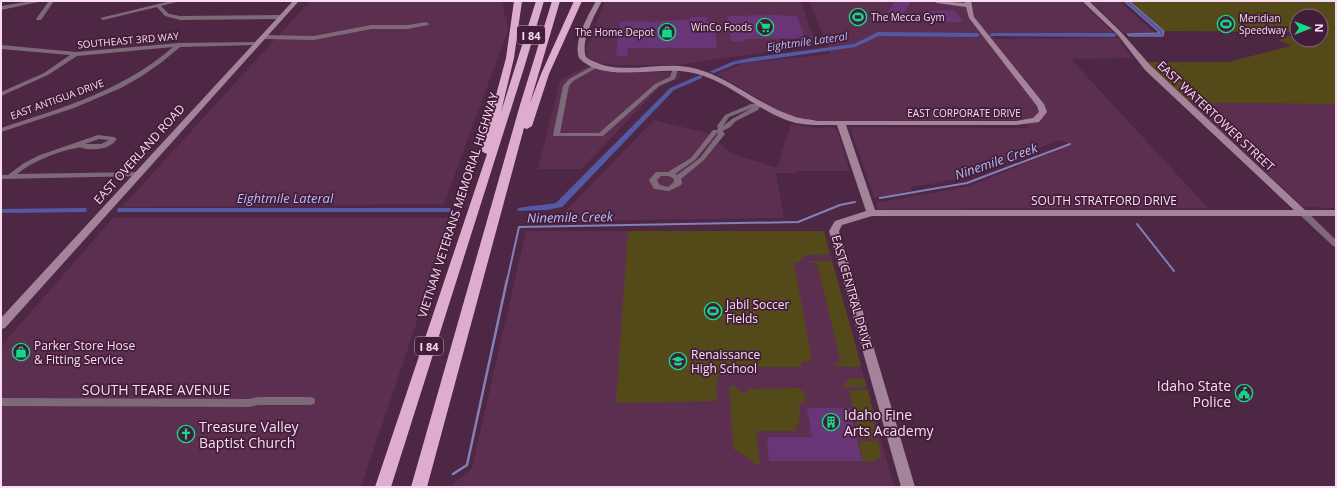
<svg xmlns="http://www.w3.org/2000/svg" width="1337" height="488" font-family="'Open Sans',sans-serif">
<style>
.built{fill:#5c2f50}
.green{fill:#544a19}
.water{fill:#5359a3;stroke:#8481ba}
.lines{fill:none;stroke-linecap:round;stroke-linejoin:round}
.stream-far1{stroke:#8481ba;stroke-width:2}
.stream{stroke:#8481ba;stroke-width:2.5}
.canal{fill:#5359a3;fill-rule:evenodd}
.building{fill:#683677}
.street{fill:#7d6977;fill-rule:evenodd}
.secondary{fill:#a4849a;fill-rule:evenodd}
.highway{fill:#ddacce;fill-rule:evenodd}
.labels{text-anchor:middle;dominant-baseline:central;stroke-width:3.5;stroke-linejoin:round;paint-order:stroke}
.far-poi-label{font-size:10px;fill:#f7ddef;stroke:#431d39;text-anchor:start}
.far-street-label{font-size:10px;fill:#f7ddef;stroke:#431d39}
.shield{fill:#431d39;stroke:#c1a3b8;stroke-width:1}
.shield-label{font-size:11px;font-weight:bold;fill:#f7ddef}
.far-water-label{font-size:11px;font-style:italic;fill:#b5befc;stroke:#431d39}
.street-label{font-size:12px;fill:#f7ddef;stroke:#431d39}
.poi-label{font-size:12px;fill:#f7ddef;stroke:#431d39;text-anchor:start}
.water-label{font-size:13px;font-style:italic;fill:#b5befc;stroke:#431d39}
.near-poi-label{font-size:14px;fill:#f7ddef;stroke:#431d39;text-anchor:start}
.near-street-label{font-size:14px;fill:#f7ddef;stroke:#431d39}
</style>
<rect width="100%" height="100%" fill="#4e2744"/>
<g class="built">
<polygon points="310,1 502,1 508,30 444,204 122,207"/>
<polygon points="605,1 801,1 816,45 676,65 618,65 598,63 588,57 586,49"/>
<polygon points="809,1 1080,1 1114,33 990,33 995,39 1118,38 1132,58 1071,59 1208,208 878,209 876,203 970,186 1072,144 1059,140 963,178 912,187 911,191 874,198 850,127 1029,128 1022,120 810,121 783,113 717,74 744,63 831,54"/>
<polygon points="1090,1 1119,1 1155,33 1124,33"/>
<polygon points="586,66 613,73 680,72 679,78 661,86 581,169 538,169 560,80"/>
<polygon points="1191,103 1336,104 1336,208 1303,207"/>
<polygon points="654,120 707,133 733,154 777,168 791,124 816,128 832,127 837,130 850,171 798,171 794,173 776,173 784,218 556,221"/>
<polygon points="113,218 452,218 361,487 1,487 1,346"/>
<polygon points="526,231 824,231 894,487 453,487 453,484 472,468"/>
</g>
<g class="green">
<polygon points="1129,1 1336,1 1336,104 1191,103 1146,62 1228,62 1291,46 1279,40 1297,33 1297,40 1321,40 1321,16 1297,16 1297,32 1164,31"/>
<path d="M628,231H824L830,254L807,255L802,258L800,262H794L812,361L801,362V367H734C713,372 716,384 717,401L616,403Z"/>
<polygon points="810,261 832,261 861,365 859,367 834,366 834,363 841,363 817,263 810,263"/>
<polygon points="858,378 865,379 867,387 843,387 843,385 850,379"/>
<polygon points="734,386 744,394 749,389 800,388 800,390 804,391 805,403 799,403 800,417 799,417 799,424 796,424 797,431 756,431 760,465 757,465 746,456 733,449 729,387"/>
<polygon points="849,390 868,390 874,414 873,422 877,438 859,438"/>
<polygon points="859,441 878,441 881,455 875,461 863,461"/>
</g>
<polygon class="water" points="1124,1 1129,1 1164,31 1163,36 1129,36 1127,34 1160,33"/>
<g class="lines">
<g class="stream-far1">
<polyline points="880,198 967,183 1070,144"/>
<polyline points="1137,224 1174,271"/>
<polyline points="507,281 519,227 798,222 840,205 855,202"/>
</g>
<polyline class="stream" points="453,474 467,465 507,280"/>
<g class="canal">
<polygon points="878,32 977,33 980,35 977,37 879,36 855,47 749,62 736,64 714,73 709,72 732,62 749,58 854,44"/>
<polygon points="992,33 1114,33 1117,35 1114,37 990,36 989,35"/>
<path d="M700,75L702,76V78L674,90L562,207L546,210L518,211L517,209C521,206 548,205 556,203L670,88Z"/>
<polygon points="83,208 86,208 87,210 86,212 1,213 1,209"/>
<polygon points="118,208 449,208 453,210 449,212 118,212 117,210"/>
</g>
</g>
<g class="building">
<polygon points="895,1 911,1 903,15 888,12"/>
<polygon points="937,10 955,11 963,22 936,22 929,11 938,11"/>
<polygon points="771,15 797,16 805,38 746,39 741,42 731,41 727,16"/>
<polygon points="690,17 707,17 708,22 714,22 717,48 628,48 627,56 616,56 620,22 627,22 627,21 655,22 655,21 690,20"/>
<polygon points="807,408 850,408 862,461 769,461 767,437 812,437"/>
</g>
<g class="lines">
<g class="street">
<polygon points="32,1 43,1 1,10 1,6"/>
<polygon points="49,1 54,1 41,20 37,20 36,19"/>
<polygon points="171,1 180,1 161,6 169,14 180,16 281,15 284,17 281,19 180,20 165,16 157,7 103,20 100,18"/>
<polygon points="426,22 429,24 428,25 408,29 371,29 314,40 263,39 260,37 263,35 314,36 371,25 408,25"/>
<path d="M256,42L258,43V45L180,47L162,62L142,76L121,88L74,108L1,132V128C62,108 124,90 173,47L77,56L48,75L1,96V92L44,73L70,55L1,49V45L76,52L179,43Z"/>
<polygon points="596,64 599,66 598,67 573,81 569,86 560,133 599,133 655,84 670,77 673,68 678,69 675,79 659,86 603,136 554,136 553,135 563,86 569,79"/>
<path d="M751,104H759L762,106L759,108L758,110L736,121L729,128L724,130L723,132L725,134L704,160L681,179L682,183L681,185L669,191L654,189L649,180L656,172H668L691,158L713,130H717L718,128L717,126L725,115ZM752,108L732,119L723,126L729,117ZM717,133L718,134L700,158L677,175L675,174L695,160ZM661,176H669L674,179V182L668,187L660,185L657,180Z"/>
<path d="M98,135L114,137L117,139C110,149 98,150 86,149C83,148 80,147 77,148C57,151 32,162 17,174L138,172H141L142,174L141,176L1,179V175H8L24,163L40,155ZM99,139L109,140L101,144H85Z"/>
<polygon points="1300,211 1306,211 1336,240 1336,247 1333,246 1300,215 1299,213"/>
<polygon points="258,397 310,397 314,398 315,401 314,404 310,405 258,405 248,407 1,406 1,398 248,399"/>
</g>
<g class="secondary">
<polygon points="293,1 299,1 5,328 1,329 1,318"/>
<path d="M596,1H602C595,14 580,42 586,57C616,78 655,61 688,67C727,74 756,104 793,116C800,119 809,119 817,121H1016L1033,118L1039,112L1037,106L969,18L966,7L937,3L934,1L965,3V1H971L974,17L1044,104L1047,112L1039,122L1016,125H846L875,210H1294L1145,70L1117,34L1082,1H1089L1121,32L1151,66L1305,210H1336V216H872L842,225L839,231L915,487H901L829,231L835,221L866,211L837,125C822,125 804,126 789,121C754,109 726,78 688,72C657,66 603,84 579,58C573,41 588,16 596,1Z"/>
</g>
<g class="highway">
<polygon points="514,1 522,1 514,58 501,112 536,1 544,1 524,68 391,487 375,487 487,154 481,151 506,58"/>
<polygon points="552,1 560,1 530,103 541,74 574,1 582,1 549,74 532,126 527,129 524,128 427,487 411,487 520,105"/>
</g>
</g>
<defs>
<symbol id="stadium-ring" viewBox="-11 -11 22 22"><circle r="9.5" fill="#431d39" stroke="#15d989" stroke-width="1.5"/><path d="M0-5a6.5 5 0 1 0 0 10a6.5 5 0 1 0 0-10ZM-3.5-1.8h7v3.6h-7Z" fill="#15d989"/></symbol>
<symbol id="supermarket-ring" viewBox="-11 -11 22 22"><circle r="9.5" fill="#431d39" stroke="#15d989" stroke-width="1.5"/><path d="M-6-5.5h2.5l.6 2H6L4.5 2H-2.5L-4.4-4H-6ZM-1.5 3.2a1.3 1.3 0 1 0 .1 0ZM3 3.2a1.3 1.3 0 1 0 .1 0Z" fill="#15d989"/></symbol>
<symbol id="shop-ring" viewBox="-11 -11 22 22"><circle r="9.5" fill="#431d39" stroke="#15d989" stroke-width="1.5"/><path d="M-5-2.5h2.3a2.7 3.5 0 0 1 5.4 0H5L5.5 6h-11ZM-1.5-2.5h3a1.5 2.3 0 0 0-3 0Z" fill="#15d989"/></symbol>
<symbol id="school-ring" viewBox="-11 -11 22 22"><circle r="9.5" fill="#431d39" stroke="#15d989" stroke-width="1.5"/><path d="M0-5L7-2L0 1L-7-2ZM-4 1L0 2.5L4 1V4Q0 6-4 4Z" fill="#15d989"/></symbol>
<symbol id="civic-ring" viewBox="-11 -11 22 22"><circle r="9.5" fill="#431d39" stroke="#15d989" stroke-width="1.5"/><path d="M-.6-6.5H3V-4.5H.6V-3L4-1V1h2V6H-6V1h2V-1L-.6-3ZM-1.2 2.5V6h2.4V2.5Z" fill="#15d989"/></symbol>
<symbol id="building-ring" viewBox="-11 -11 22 22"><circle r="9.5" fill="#431d39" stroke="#15d989" stroke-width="1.5"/><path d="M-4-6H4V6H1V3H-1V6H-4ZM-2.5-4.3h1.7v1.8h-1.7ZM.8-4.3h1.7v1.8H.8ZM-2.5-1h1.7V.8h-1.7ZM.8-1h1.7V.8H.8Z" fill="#15d989"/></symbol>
<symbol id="church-ring" viewBox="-11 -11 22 22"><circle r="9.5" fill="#431d39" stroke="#15d989" stroke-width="1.5"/><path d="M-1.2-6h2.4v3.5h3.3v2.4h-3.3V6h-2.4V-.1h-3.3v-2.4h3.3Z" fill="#15d989"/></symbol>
</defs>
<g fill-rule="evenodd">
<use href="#stadium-ring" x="848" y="7" width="20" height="20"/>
<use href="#stadium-ring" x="1216" y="14" width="20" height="20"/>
<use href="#supermarket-ring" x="755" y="17" width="20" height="20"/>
<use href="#shop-ring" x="657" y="22" width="20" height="20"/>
<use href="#stadium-ring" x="703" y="301" width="20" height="20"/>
<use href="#shop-ring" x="11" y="342" width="20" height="20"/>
<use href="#school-ring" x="668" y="351" width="20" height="20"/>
<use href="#civic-ring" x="1234" y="383" width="20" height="20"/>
<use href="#building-ring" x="821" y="412" width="20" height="20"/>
<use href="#church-ring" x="176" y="424" width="20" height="20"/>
</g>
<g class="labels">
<g class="far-poi-label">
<text x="871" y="17">The Mecca Gym</text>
<text x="1239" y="18">Meridian<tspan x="1239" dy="12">Speedway</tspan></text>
<text x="752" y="27" text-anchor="end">WinCo Foods</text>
<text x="654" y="32" text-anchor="end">The Home Depot</text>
</g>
<g class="far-street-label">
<text transform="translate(128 40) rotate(-5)">SOUTHEAST 3RD WAY</text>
<text transform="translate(57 99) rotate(-20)">EAST ANTIGUA DRIVE</text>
<text x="964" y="113">EAST CORPORATE DRIVE</text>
</g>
<g class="shield">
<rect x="517" y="26" width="28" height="18" rx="3"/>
<rect x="415" y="337" width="28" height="18" rx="3"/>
</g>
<g class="shield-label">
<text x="531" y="35">I 84</text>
<text x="429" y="346">I 84</text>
</g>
<g class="far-water-label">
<text transform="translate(807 41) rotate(-8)">Eightmile Lateral</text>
</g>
<g class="street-label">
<text transform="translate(1216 116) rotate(43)">EAST WATERTOWER STREET</text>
<text transform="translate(139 154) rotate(-48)">EAST OVERLAND ROAD</text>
<text x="1104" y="200">SOUTH STRATFORD DRIVE</text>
<text transform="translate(458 205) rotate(-72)">VIETNAM VETERANS MEMORIAL HIGHWAY</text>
<text transform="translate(852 292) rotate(74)">EAST CENTRAL DRIVE</text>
</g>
<g class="poi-label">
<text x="726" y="304">Jabil Soccer<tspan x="726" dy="14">Fields</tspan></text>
<text x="34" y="345">Parker Store Hose<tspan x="34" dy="14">&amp; Fitting Service</tspan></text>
<text x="691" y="354">Renaissance<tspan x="691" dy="14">High School</tspan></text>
</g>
<g class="water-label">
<text transform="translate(996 161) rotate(-19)">Ninemile Creek</text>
<text x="285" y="198">Eightmile Lateral</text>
<text transform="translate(570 217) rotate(-1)">Ninemile Creek</text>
</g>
<g class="near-poi-label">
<text x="1231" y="385" text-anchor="end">Idaho State<tspan x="1231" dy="16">Police</tspan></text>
<text x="844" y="414">Idaho Fine<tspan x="844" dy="16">Arts Academy</tspan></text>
<text x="199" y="426">Treasure Valley<tspan x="199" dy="16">Baptist Church</tspan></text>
</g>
<g class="near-street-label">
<text x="156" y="389">SOUTH TEARE AVENUE</text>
</g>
</g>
<rect width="1337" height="488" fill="none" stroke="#f7ddef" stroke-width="4"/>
<g transform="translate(1309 28) rotate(90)"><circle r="19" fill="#431d39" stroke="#8b6a82"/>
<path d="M0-3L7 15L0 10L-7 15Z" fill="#15d989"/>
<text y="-6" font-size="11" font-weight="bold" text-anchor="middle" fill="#f7ddef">N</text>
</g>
</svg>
